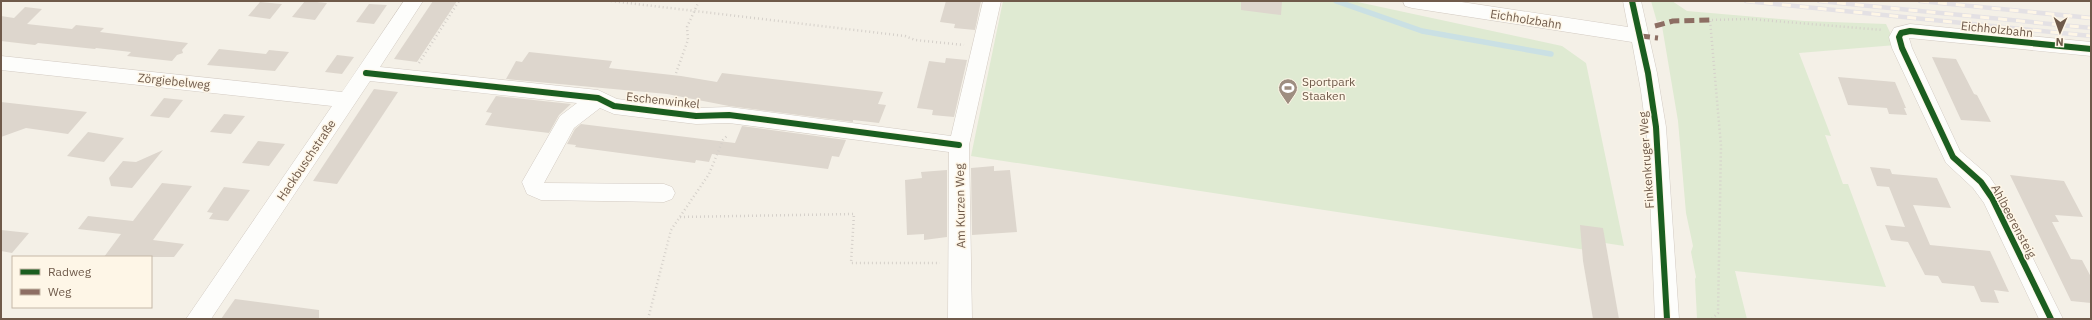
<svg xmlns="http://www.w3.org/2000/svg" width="2092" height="320" font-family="'IBM Plex Sans',sans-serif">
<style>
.green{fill:#dfead2}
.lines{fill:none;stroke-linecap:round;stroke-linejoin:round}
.stream{stroke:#cae0e4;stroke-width:5.5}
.building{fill:#ddd6cd}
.minor-casing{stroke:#d3cbc3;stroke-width:1}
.path{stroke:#d5d0ca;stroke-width:2.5;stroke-dasharray:1 3;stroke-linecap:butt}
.minor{fill:#fdfdfb;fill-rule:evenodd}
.rail-casing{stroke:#e4e1e4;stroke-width:4.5}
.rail{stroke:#fef6e7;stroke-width:3;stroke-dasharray:9;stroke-linecap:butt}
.quiet{stroke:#8d6e63;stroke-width:5;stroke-dasharray:10 5;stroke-linecap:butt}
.cycleway-casing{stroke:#fef6e7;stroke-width:8}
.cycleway{stroke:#1b5e20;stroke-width:6}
.labels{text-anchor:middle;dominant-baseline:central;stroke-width:3;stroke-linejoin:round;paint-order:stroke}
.street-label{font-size:12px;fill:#6f5a4a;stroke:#fef6e7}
.poi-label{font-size:12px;fill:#6f5a4a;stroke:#fef6e7;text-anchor:start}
</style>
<rect width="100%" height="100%" fill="#f4f0e7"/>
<g class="green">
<polygon points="1003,1 1353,1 1562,46 1586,63 1624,246 1605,243 1606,253 971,156"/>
<polygon points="1651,1 1672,1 1687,11 1805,21 1886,24 1896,45 1799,53 1831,136 1825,135 1843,184 1848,184 1886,287 1735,271 1747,319 1697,319 1695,279 1696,277 1691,252 1693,246 1686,213 1678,121 1661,20 1657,22"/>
</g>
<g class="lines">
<polyline class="stream" points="1336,1 1422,31 1551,54"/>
</g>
<g class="building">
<polygon points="305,1 307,1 327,3 315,20 292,17"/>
<polygon points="433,1 457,1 417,62 394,59"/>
<polygon points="946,1 981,1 975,30 954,28 955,24 940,22"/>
<polygon points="1241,1 1282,1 1281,15 1241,10"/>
<polygon points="260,2 282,4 270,19 248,16"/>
<polygon points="369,4 387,5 374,24 356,22"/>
<polygon points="25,7 42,9 27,24 72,29 76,25 104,28 100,32 188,43 182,50 183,53 177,55 172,61 127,56 131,52 96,48 95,49 38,43 35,45 1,41 1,16 14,18"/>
<polygon points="219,49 266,54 269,50 289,52 275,71 207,65"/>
<polygon points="529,52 612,61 609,68 681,76 717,82 722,73 883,92 878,104 886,105 879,123 853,120 853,122 729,106 667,94 506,79 516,61 522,62"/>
<polygon points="337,55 354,57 342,74 325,72"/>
<polygon points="1932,57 1956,59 1974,94 1977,95 1991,122 1961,120"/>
<polygon points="946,58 967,60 954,117 932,115 933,110 917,108 929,61 945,63"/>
<polygon points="1838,77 1895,82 1906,108 1904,108 1907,115 1889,114 1887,108 1848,105"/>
<polygon points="374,89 398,92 337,184 313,181"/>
<polygon points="496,96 571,104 559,115 549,133 485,125 492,113 486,112"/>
<polygon points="164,98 183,100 169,118 150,116"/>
<polygon points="1,102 63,109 87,112 68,134 26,128 1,137"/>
<polygon points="224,114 245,116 231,134 210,132"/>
<polygon points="581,124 735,143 742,126 846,140 839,157 832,156 828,169 712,154 709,162 696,160 695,163 575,147 576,145 567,144 575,129"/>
<polygon points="88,132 124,138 104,162 67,156"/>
<polygon points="258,141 285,144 269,166 242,163"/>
<polygon points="163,150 132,188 111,186 109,178 123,161 136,162"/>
<polygon points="994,166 994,171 1010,170 1017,232 972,235 971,168"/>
<polygon points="1870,167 1890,169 1892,174 1937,178 1951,208 1913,205 1930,245 1990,251 2009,292 1994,290 1999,303 1981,302 1974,286 1942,283 1938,276 1925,275 1908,242 1891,240 1885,225 1905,227 1889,187 1877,186"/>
<polygon points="947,170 947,237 924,240 924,234 907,235 905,180 922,178 921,172"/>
<polygon points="2010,175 2064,181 2083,217 2055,215 2059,222 2052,222 2071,259 2082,260 2091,277 2091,303 2071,301"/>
<polygon points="162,183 192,186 153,240 184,244 174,257 104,257 121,234 78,229 88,216 133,221"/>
<polygon points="224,187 250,190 228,221 209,219 213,213 207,212"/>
<polygon points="1580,225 1603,228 1619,319 1593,319 1583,261"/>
<polygon points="1,230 29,233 12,253 1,251"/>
<polygon points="235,299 319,310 319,319 221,319"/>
</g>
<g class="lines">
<defs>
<g id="minor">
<polygon points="404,1 423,1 380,67 598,90 617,99 696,108 729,107 951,136 983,1 1001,1 969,145 972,319 948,319 949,152 729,123 696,124 614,114 600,108 574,128 544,183 664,184 672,187 675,193 672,199 664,202 541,200 527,194 522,182 560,116 577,103 370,81 211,319 186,319 332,106 1,70 1,56 342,92"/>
<polygon points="1403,1 1455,1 1628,27 1623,1 1641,1 1657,73 1666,127 1679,319 1655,319 1648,145 1641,91 1632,42 1412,8 1405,6"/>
<polygon points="1910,24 2091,42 2091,56 1909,38 1912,48 1960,151 1989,176 2000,192 2063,319 2039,319 1984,203 1973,188 1946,163 1892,48 1889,37 1894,28"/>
</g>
</defs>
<use href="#minor" class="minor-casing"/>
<g class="path">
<polyline points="611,1 905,36 915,40 964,45"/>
<polyline points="419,63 459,1"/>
<polyline points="676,73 688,40 687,27 699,1"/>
<polyline points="680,217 854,214 851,263 940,263"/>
<polyline points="648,319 671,230 709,174 723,140 727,136"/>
<polyline points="1712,319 1718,313 1721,146 1710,20 1750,19 1883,30"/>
</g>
<use href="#minor" class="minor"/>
<defs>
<g id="rail">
<polyline points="1746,1 2091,36"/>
<polyline points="1819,1 2091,28"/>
<polyline points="1920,1 2091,18"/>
</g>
</defs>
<use href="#rail" class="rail-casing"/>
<use href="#rail" class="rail"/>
<g class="quiet">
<polyline points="1655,26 1673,21 1710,20"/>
<polyline points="1640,36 1658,38"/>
</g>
<defs>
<g id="cycleway">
<polyline points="1632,1 1648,73 1656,127 1667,319"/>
<polyline points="366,73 598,98 614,106 696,116 729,115 959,145"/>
<polyline points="2051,319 1992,198 1981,182 1953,157 1902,48 1899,37 1901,33 1910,31 2091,49"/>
</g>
</defs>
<use href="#cycleway" class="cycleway-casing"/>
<use href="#cycleway" class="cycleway"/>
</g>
<defs>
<symbol id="stadium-pin" viewBox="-11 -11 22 30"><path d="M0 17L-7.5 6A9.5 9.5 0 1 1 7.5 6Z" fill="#9e8e81" stroke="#fef6e7"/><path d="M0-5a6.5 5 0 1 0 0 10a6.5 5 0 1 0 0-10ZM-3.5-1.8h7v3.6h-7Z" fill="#fff"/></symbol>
</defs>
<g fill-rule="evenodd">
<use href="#stadium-pin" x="1277" y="77" width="22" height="30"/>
</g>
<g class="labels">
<g class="street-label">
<text transform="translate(1526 19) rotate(9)">Eichholzbahn</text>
<text transform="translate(1997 29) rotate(6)">Eichholzbahn</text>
<text transform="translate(174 81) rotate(6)">Zörgiebelweg</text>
<text transform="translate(663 100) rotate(6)">Eschenwinkel</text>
<text transform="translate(306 160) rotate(-56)">Hackbuschstraße</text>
<text transform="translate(1646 160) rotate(-94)">Finkenkruger Weg</text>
<text transform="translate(960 206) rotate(-91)">Am Kurzen Weg</text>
<text transform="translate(2014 221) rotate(62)">Ahlbeerensteig</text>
</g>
<g class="poi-label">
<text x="1302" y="81">Sportpark<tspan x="1302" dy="14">Staaken</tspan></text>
</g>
</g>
<rect width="2092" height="320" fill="none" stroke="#6f5a4a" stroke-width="4"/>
<rect x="12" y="256" width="140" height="52" fill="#fef6e7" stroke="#c5b8a8"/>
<rect x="20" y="269" width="20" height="6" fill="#1b5e20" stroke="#c5b8a8"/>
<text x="48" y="276" font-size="12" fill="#6f5a4a">Radweg</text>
<rect x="20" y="289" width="20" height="6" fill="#8d6e63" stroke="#c5b8a8"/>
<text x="48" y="296" font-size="12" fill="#6f5a4a">Weg</text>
<g transform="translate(2060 32) rotate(182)" stroke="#fef6e7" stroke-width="3" paint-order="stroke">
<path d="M0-3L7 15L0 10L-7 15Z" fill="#6f5a4a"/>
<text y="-6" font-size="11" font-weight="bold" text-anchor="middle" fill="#6f5a4a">N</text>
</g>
</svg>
